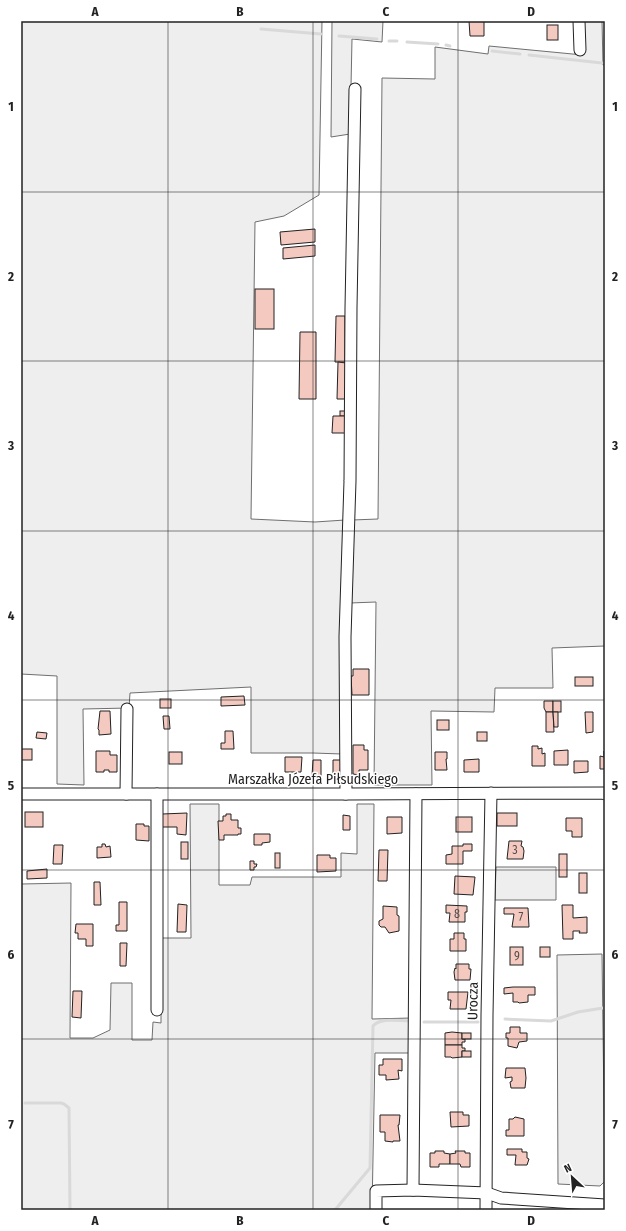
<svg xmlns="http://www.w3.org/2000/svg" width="626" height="1231" font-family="'Fira Sans Condensed',sans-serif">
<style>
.green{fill:#eee;stroke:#6f6f6f}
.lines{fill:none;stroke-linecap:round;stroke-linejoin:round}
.stream{stroke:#d9d9d9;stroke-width:3}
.building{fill:#f3c9c0;stroke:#222}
.minor-casing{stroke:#222;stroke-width:13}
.minor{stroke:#fff;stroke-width:11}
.grid{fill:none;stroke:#222;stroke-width:1;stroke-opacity:0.55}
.labels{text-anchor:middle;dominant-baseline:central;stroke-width:3;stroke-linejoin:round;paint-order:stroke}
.number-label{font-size:12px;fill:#564c4a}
.street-label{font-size:14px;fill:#222;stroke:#fff}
.neatline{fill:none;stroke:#222;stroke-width:1.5}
.grid-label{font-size:13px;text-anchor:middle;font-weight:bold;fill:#222}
</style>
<rect width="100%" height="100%" fill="#fff"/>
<g class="green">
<polygon points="21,21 322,21 319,195 284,216 255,222 251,519 315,522 345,520 342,754 313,753 251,753 251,687 130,693 129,708 83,709 84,785 57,784 57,676 21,674"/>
<polygon points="332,21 383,21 382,42 352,39 350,134 331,137"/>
<polygon points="582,21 602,21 603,65 605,65 605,646 552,648 553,688 495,688 494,712 431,711 432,785 374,785 376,602 350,603 352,520 378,519 382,78 435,79 435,47 488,54 489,46 583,55"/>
<polygon points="190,804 219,804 219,885 250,885 252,877 341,877 341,853 357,854 357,804 374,804 372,1019 411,1018 411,1053 375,1053 372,1210 21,1210 21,884 71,883 70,1038 93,1038 110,1030 111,983 132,983 132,1040 152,1040 153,1022 161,1023 161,938 191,938"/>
<polygon points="496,867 556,867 556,900 495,900"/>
<polygon points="602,954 605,1181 600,1186 558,1184 557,955"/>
</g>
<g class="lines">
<g class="stream">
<polyline points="261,29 321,34"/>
<polyline points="339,36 377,39"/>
<polyline points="389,41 397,41"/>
<polyline points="407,42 438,44"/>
<polyline points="446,45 450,46"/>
<polyline points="492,51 520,54"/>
<polyline points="529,55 602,63"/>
<polyline points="505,1019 551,1021 578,1012 603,1008"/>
<polyline points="424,1022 478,1022"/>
<polyline points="25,1103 61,1103 64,1104 69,1108 70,1210"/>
<path d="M335,1210L370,1168L373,1026C380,1017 399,1021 409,1021"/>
</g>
</g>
<g class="building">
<polygon points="469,21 484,21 484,36 470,36"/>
<rect x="547" y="25" width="11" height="15"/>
<polygon points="315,229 315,242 281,245 280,232"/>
<polygon points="315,245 315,256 283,259 283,248"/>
<rect x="255" y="289" width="19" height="40"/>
<polygon points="336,316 345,316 345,362 335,362"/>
<polygon points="300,332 316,332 316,399 299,399"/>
<polygon points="338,362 346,363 346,399 337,399"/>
<rect x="340" y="411" width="6" height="5"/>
<polygon points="333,416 346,416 345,433 332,433"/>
<polygon points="353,669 369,669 369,695 352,695 351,676 353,676"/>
<rect x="575" y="677" width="18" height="9"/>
<polygon points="244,696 245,705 221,706 221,697"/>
<rect x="160" y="699" width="11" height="9"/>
<polygon points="544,701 553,701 553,712 546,712 544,708"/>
<rect x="553" y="701" width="8" height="11"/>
<polygon points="100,711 110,711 111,734 99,735 99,730 98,729"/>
<polygon points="546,712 553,712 554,732 546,732"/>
<polygon points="553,712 558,712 558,727 554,727"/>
<polygon points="585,712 593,712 593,732 586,733"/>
<polygon points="163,716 169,716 170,729 164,729"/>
<rect x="437" y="720" width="12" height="10"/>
<polygon points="225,731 233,731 234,749 221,749 221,743 225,743"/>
<polygon points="37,732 47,733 46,739 36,738"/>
<rect x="477" y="732" width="10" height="9"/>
<polygon points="353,745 364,745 364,750 368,750 368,770 359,770 359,775 353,774"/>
<polygon points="532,746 538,746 538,749 542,748 542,754 545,753 545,766 532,766"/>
<rect x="21" y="749" width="11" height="11"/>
<polygon points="568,750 568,765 554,765 554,751"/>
<polygon points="96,751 110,751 110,755 117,755 117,772 109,772 109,770 104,770 104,772 96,772"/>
<polygon points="604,751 605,769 600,769 600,756 604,757"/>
<rect x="169" y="752" width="13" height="12"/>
<polygon points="435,752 447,752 447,759 446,759 447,770 435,770"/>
<polygon points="285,757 302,757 301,772 285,772"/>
<polygon points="479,759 479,772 464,772 464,760"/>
<polygon points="313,760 321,760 321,776 312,776"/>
<polygon points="333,760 341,760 340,774 333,773"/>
<polygon points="574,761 588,761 588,772 574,773"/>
<rect x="25" y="812" width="18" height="15"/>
<polygon points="187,813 186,835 177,834 177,827 162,827 162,814"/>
<rect x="497" y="813" width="20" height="13"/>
<polygon points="226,814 231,814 231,820 238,820 238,828 241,828 241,834 238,834 238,835 224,835 224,840 219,840 218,821 223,821 223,816 226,816"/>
<polygon points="343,815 350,816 350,830 343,830"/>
<polygon points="387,817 402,817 402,833 387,834"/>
<rect x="456" y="817" width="16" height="15"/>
<polygon points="566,818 582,818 582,837 572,837 572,831 566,831"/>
<polygon points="136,824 144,824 144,826 149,826 149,841 136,840"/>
<polygon points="254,834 270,834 270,842 262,843 262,845 254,845"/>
<polygon points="509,841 522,841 521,846 523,847 524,851 523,859 507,859"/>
<rect x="181" y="842" width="7" height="17"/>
<polygon points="102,844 105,844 106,847 110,846 111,857 97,858 97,847 102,847"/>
<polygon points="463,844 472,844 472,851 463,851 463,864 446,864 446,855 452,854 452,846 463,846"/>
<polygon points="54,845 63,845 62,864 53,864"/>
<polygon points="379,850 388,850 387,881 378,881"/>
<rect x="275" y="853" width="5" height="15"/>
<rect x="559" y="854" width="8" height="23"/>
<polygon points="317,855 330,855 330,858 336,858 336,871 317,872"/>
<polygon points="250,861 254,861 254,864 257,864 256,867 254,867 254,870 250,870"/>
<polygon points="47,869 47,878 27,879 27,871"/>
<rect x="579" y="873" width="8" height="20"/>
<polygon points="455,876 475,877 473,895 454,894"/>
<polygon points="94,882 100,882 101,905 94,905"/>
<polygon points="119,902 127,902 127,931 116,931 116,925 119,925"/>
<polygon points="178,904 187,905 186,932 177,932"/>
<polygon points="446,905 467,906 467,912 465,912 465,922 449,922 450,913 446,913"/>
<polygon points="562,905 573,905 573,918 587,917 587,933 579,933 580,931 573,931 573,939 563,939"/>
<polygon points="383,906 397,907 397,915 399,916 399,931 389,933 385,927 381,927 379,925 379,921 383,919"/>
<polygon points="504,908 528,908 529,927 512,927 514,914 504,914"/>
<polygon points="76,924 93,924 93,946 86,946 86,939 78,939 78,933 75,933"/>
<polygon points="454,933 464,933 464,939 466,939 466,951 450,951 450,939 454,939"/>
<polygon points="120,943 127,943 126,966 120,966"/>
<rect x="510" y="947" width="13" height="18"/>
<rect x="540" y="947" width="10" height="10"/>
<polygon points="456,964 469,964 469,969 471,969 470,980 455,980 454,972 455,968 456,969"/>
<polygon points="513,987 535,987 535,995 528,995 528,1002 519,1003 518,1002 513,1002 513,993 504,994 504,988"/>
<polygon points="73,991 82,991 81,1018 72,1017"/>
<polygon points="448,992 468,992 466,1009 450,1009 451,1000 448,1000"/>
<polygon points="510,1027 520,1027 520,1033 527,1033 527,1041 519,1042 517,1048 508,1046 508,1038 506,1038 506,1033 510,1033"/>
<polygon points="452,1032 462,1033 462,1039 465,1039 465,1042 462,1042 462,1045 445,1045 445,1033"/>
<rect x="462" y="1033" width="9" height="6"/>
<polygon points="445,1045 462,1045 462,1048 465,1048 465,1051 462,1051 462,1057 452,1058 451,1057 445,1057"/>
<rect x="462" y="1051" width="9" height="6"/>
<polygon points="383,1059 402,1059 402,1071 398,1070 399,1079 386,1080 386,1075 379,1075 379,1065 383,1065"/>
<polygon points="506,1068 525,1068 526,1078 525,1088 511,1088 510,1082 512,1081 512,1077 505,1078"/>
<polygon points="450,1112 463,1112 463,1115 469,1115 469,1126 451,1127"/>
<polygon points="380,1115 400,1115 399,1125 398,1125 400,1141 393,1141 393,1142 385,1141 385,1132 380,1132"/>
<polygon points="515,1117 524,1119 524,1136 506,1136 506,1130 509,1130 509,1119 513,1119"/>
<polygon points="507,1149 522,1149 522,1152 527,1152 527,1158 529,1159 527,1165 515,1165 516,1155 507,1155"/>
<polygon points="435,1151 444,1151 444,1153 450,1154 450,1164 439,1164 439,1167 430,1167 430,1153 435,1153"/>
<polygon points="455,1151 465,1151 465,1153 470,1153 470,1167 461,1167 460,1164 450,1164 450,1154 456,1153"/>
</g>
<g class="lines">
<defs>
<g id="minor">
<polyline points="579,21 580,50"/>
<polyline points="21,794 346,794 605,793 605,794"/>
<polyline points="126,794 127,709"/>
<polyline points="157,794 157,1010"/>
<polyline points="346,794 345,637 350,481 351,308 355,89"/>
<polyline points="413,1190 416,794"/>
<polyline points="376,1210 376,1191 413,1190 487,1193 501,1198 605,1205"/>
<polyline points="486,1210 487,1015 491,793"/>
</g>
</defs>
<use href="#minor" class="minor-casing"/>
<use href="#minor" class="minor"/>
</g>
<path class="grid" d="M168,21V1210M313,21V1210M458,21V1210M21,192H605M21,361H605M21,531H605M21,700H605M21,870H605M21,1039H605"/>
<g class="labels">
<g class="number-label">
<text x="515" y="850">3</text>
<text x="457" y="914">8</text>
<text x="521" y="917">7</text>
<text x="517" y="956">9</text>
</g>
<g class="street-label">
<text x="313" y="779">Marszałka Józefa Piłsudskiego</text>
<text transform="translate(473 1001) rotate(-89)">Urocza</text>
</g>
</g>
<rect width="626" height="1231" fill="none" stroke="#ffffff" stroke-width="44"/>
<g transform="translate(572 1177) rotate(334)" stroke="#ffffff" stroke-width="3" paint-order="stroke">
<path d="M0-3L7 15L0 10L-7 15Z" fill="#222222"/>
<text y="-6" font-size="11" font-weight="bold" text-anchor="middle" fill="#222222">N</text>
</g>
<rect x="22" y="22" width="582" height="1187" class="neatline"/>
<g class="grid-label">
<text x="95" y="16">A</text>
<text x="240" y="16">B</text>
<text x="386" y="16">C</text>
<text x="531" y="16">D</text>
<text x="11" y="111">1</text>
<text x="615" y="111">1</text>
<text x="11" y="281">2</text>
<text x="615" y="281">2</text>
<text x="11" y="450">3</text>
<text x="615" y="450">3</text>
<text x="11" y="620">4</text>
<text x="615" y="620">4</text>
<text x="11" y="790">5</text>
<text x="615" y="790">5</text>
<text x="11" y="959">6</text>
<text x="615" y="959">6</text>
<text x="11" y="1129">7</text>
<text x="615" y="1129">7</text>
<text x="95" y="1225">A</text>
<text x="240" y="1225">B</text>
<text x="386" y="1225">C</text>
<text x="531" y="1225">D</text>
</g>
</svg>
